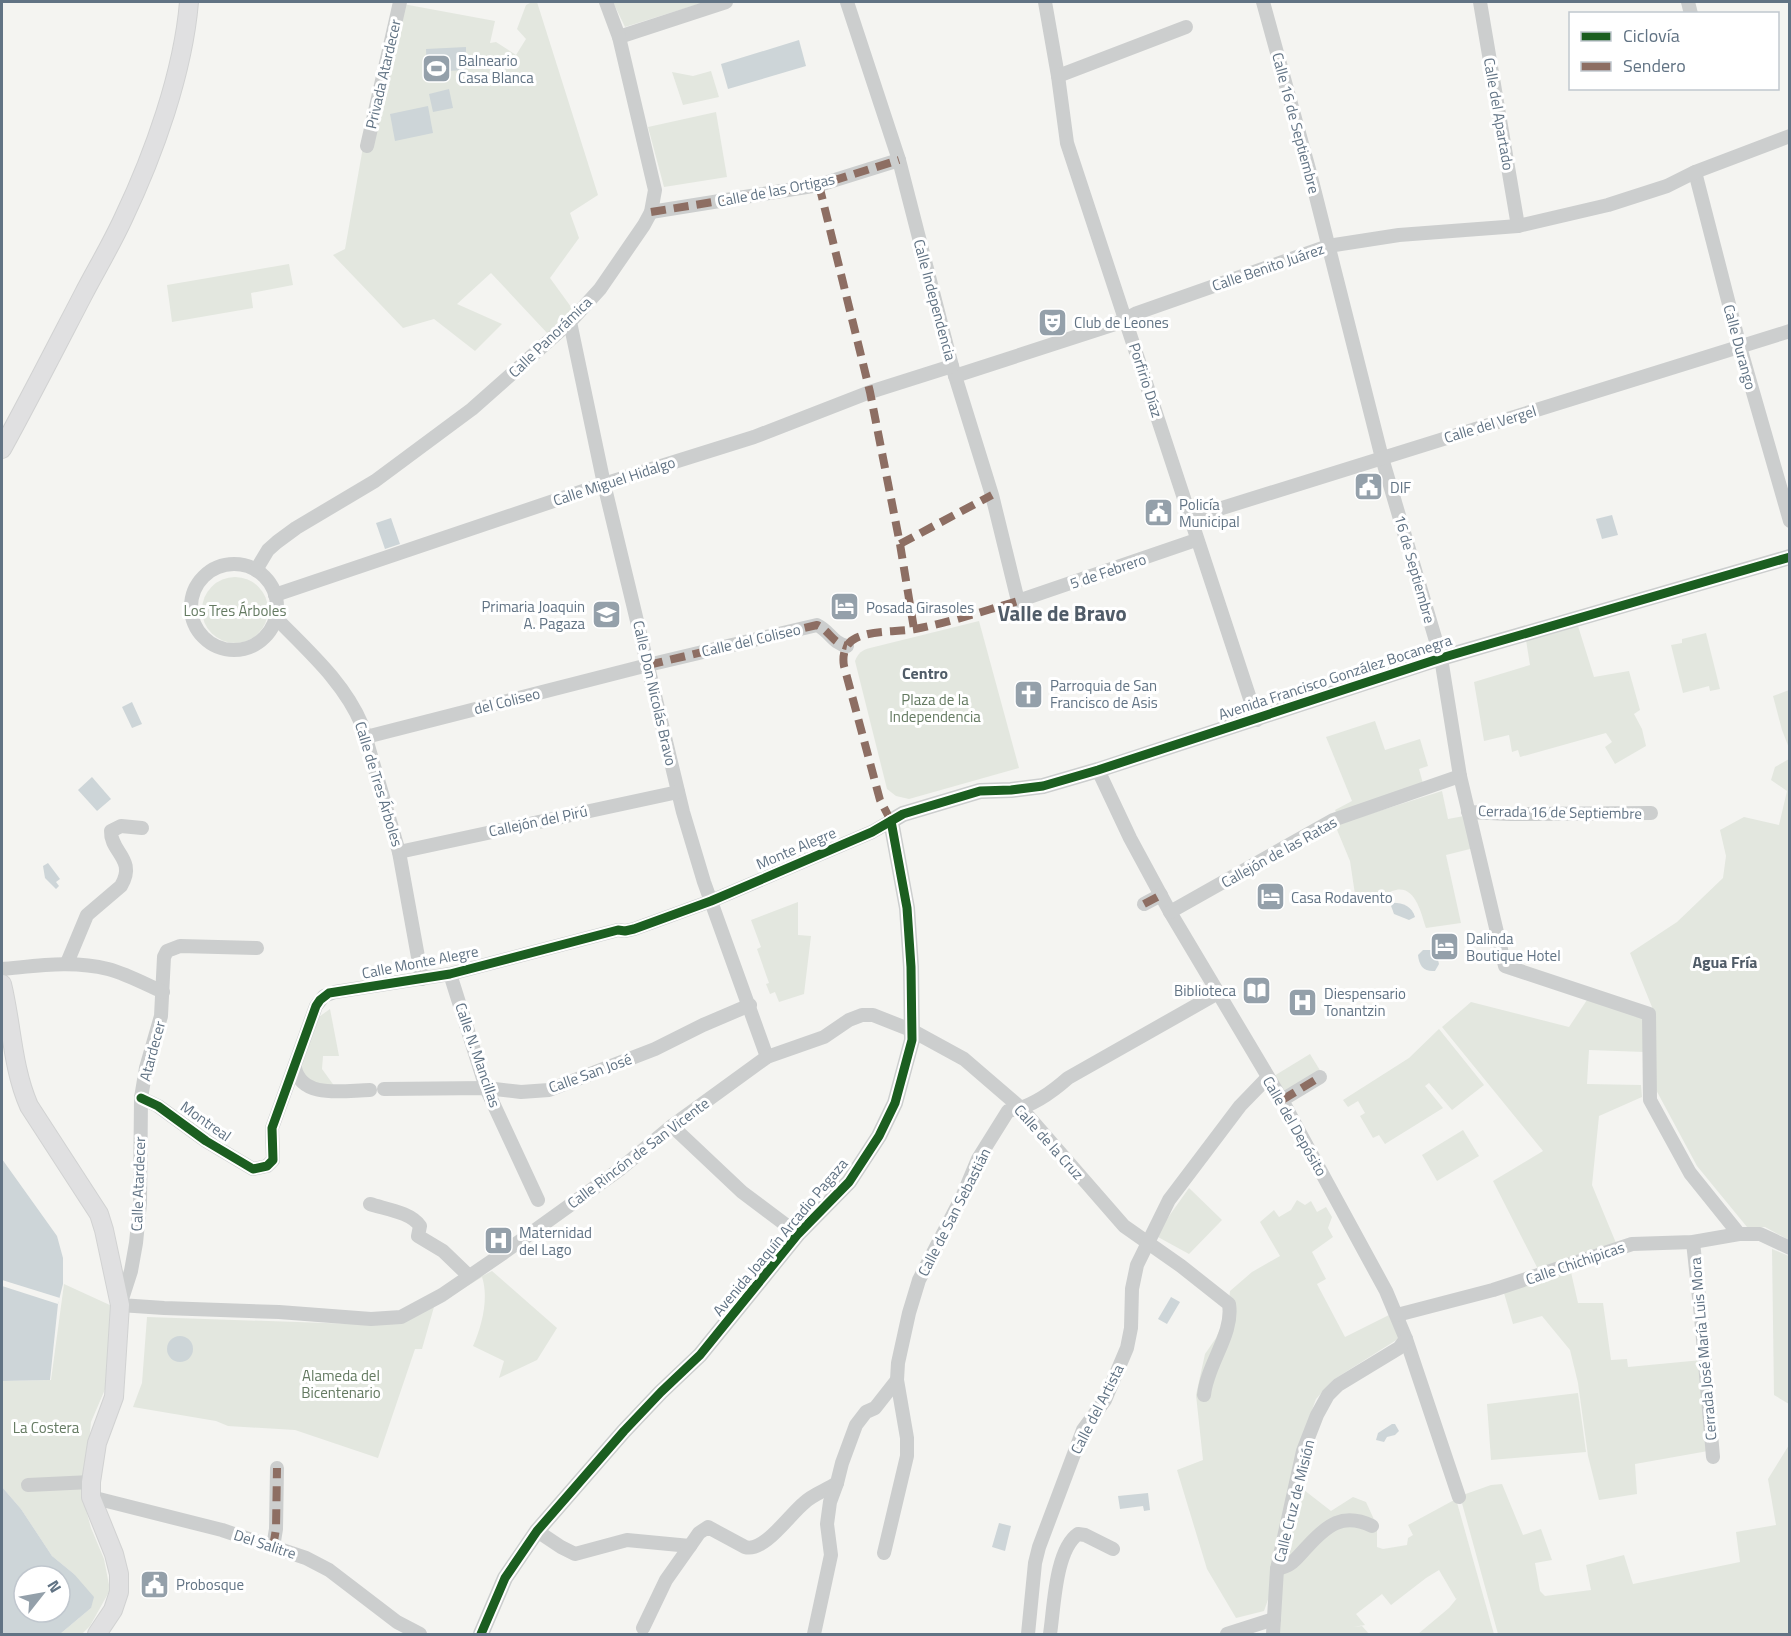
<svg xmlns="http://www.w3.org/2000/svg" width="1791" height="1636" font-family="'Titillium Web',sans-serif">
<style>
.green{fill:#e3e7df}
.water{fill:#cdd5d8;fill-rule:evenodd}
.pier{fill:#f4f4f1}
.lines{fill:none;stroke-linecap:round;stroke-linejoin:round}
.secondary-casing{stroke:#d1d2d2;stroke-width:20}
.minor{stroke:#cccece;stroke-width:14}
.tertiary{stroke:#cccece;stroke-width:16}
.secondary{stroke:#e0e0e1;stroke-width:18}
.quiet{stroke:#8d6e63;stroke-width:8;stroke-dasharray:15 8;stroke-linecap:butt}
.cycleway-casing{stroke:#fff;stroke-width:13}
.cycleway{stroke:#1b5e20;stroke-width:9}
.labels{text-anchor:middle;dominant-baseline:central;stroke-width:6;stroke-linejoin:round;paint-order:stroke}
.poi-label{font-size:15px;fill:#617384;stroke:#fff;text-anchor:start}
.street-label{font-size:15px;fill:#617384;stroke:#fff}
.park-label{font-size:15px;fill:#647a61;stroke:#fff}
.neighbourhood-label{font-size:16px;font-weight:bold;fill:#505c68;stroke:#fff}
.district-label{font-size:21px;font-weight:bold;fill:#505c68;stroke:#fff}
</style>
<rect width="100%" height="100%" fill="#f4f4f1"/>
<g class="green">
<polygon points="532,2 537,2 598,195 570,213 579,238 550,278 574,311 548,334 491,273 457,304 502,324 475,351 434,319 403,328 333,255 345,249 366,130 403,4 495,21 490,43 496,42 516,55 526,39 517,29 526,5"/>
<polygon points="613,2 705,2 625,27"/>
<polygon points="711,71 719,97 683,105 672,72 693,76"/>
<polygon points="716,112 727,177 664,187 648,127"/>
<polygon points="289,264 293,285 251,293 253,308 172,322 167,285"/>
<circle cx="235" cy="610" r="33"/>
<path d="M979,621L1019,768L909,799L896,796L887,789L855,661C858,653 862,650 870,648Z"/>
<polygon points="1578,626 1594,677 1629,671 1640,710 1634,714 1642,729 1646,746 1615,764 1605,747 1612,742 1606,733 1520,757 1518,750 1512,752 1509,735 1484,741 1474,682 1530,665 1526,640"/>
<polygon points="1706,633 1720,689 1710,691 1709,686 1683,693 1671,645 1682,643 1682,639"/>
<polygon points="1789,690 1790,690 1789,748 1782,730 1773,696"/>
<polygon points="1375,721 1385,750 1420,739 1428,766 1419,769 1425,791 1340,821 1335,810 1352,801 1326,737"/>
<polygon points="1789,759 1789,1240 1765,1227 1747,1227 1697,1166 1655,1088 1652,1007 1630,953 1677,922 1723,878 1726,856 1720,830 1744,817 1779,825 1787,791 1771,780 1775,767"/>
<path d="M1442,791L1448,819L1464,816L1474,848L1446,855L1461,923L1426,928C1421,913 1415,882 1392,891C1392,891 1385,895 1384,896C1376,899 1365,899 1356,901L1350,861L1335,825Z"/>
<polygon points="798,902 798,935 811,936 804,994 779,1002 775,992 770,994 766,984 769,983 757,949 761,947 751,920"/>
<polygon points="1589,997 1644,1015 1645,1052 1589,1050 1587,1084 1641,1085 1642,1097 1599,1116 1592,1185 1616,1243 1568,1259 1578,1303 1603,1303 1611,1360 1627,1359 1628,1367 1702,1360 1708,1451 1635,1464 1637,1494 1599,1500 1588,1456 1578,1383 1570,1350 1542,1316 1513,1324 1504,1293 1542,1277 1493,1181 1543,1151 1442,1027 1471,1002 1569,1027"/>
<polygon points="330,1009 339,1056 323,1056 322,1069 335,1087 312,1084 300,1069 316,1019"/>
<polygon points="1439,1029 1484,1085 1452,1110 1429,1083 1425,1086 1443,1108 1385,1144 1379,1135 1373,1138 1360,1116 1365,1113 1358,1101 1348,1107 1343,1100 1409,1058"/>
<polygon points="1310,1054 1321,1072 1284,1093 1274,1076"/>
<polygon points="1463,1130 1479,1156 1437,1181 1422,1155"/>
<polygon points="1189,1188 1222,1220 1189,1254 1158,1237 1162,1226"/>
<polygon points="1297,1200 1305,1205 1311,1201 1317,1212 1326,1207 1332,1217 1328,1228 1333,1237 1312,1252 1326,1279 1317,1284 1345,1337 1391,1314 1400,1332 1398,1339 1333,1380 1316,1399 1297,1451 1269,1597 1264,1611 1236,1618 1207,1569 1177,1470 1203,1460 1196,1395 1205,1354 1216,1338 1228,1311 1230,1291 1252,1272 1280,1256 1260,1222 1274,1210 1279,1217 1291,1210"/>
<polygon points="1772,1249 1789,1256 1789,1404 1774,1395"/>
<path d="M492,1271L557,1328L537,1360L499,1378L504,1361L473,1346C482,1326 489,1298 482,1277L434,1307L422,1349H415L378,1458L295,1430L228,1426L216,1421L133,1407L142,1383L147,1317L355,1324L389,1323Z"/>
<polygon points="64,1284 112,1306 109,1380 91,1422 83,1499 91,1528 104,1559 110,1590 90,1626 82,1634 60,1634 91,1608 74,1574 52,1556 21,1509 2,1487 2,1381 51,1380"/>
<polygon points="1578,1393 1586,1452 1491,1460 1487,1404"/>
<polygon points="1789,1445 1789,1634 1498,1634 1460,1496 1491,1485 1502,1484 1523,1535 1541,1529 1552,1560 1535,1563 1540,1591 1545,1596 1591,1590 1586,1565 1624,1555 1633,1584 1740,1562 1736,1532 1776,1525 1768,1479"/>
<polygon points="1304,1490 1331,1511 1353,1497 1366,1502 1377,1526 1377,1547 1383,1549 1407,1545 1408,1538 1413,1535 1408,1525 1456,1499 1494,1634 1418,1634 1449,1608 1458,1597 1456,1599 1439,1570 1426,1578 1391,1605 1382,1594 1356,1614 1365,1625 1353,1627 1362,1626 1369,1634 1277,1634 1284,1561"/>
</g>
<g class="water">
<polygon points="799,40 806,66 728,89 721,64"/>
<polygon points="466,47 466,70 427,72 426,49"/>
<polygon points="449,89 453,108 433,112 429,94"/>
<polygon points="428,106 433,133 395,141 390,114"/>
<polygon points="1612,515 1618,535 1602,539 1596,519"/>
<polygon points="391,518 400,544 385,549 376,523"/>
<polygon points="132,702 142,724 132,728 122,707"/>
<polygon points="92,777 111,799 97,811 78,790"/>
<polygon points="48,863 60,879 56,882 59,886 56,889 45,878 43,866"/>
<path d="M1390,903C1401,902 1412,906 1415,917L1409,920L1394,914Z"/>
<path d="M1423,950H1431L1437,956L1439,964L1435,971C1424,972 1419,966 1418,955Z"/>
<polygon points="2,1159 57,1236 63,1258 63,1284 58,1304 50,1380 2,1381"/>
<polygon points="1171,1297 1180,1302 1167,1324 1158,1319"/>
<circle cx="180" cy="1349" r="13"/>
<polygon points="1392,1424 1395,1424 1399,1431 1395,1435 1387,1437 1384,1442 1376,1440 1378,1433"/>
<path d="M2,1487L21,1509L52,1556L74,1574L94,1597L91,1608L60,1634H2ZM24,1576H60V1612H24Z"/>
<polygon points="1148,1493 1150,1510 1144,1511 1143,1506 1120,1509 1118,1496"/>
<polygon points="999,1523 1011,1526 1005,1551 992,1547"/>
</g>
<polygon class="pier" points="2,1280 60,1298 58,1304 2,1286"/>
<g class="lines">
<defs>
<g id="secondary">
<path d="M2,449C30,398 56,347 83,295C96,270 111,245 123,219C154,154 183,73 189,2"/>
<path d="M2,984C12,1025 12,1067 29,1106L99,1214L104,1230L120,1305L114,1397L97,1443L91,1482V1497L114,1554L119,1574V1592L113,1610L97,1634"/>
</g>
</defs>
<use href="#secondary" class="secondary-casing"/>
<g class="minor">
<polyline points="847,2 899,160 952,366 992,495 1018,601 1196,540"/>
<polyline points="1045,2 1058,76 1067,143 1257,720"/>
<polyline points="1263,2 1309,169 1382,458 1441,658 1460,776 1505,966 1649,1014 1650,1100 1690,1173 1739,1234"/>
<polyline points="1480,2 1518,226"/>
<polyline points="1688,2 1691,14"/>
<polyline points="619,37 726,2"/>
<polyline points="1058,76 1186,27"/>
<polyline points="367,146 400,2"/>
<polyline points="1695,172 1740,347 1790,521"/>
<polyline points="651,212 819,185 899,160"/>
<polyline points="570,322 604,484 683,812 704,882 767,1057"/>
<polyline points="955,376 1118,323 1137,313 1328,246 1399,235 1518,226 1608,205 1667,186 1695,172 1790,136"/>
<polyline points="1190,518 1790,331"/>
<circle cx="234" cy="607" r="43"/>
<polyline points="256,570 268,550 277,542 296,528 375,481 472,409 570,322 600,289 644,225 651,212 655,190 619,37 606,2"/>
<polyline points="275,595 604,484 754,437 870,392 952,366"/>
<path d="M276,618C308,651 344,682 362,725L399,852L422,979"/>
<path d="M366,737L648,665L817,625C830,631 832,643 847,646"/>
<polyline points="1098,770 1130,838 1170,912 1282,1100 1386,1291 1406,1339 1459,1497"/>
<polyline points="1468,812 1511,814 1651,813"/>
<polyline points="399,852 678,792"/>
<polyline points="1144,904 1161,895"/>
<polyline points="1170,912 1333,820 1460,776"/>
<path d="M257,948L180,946L167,951L164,957L161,1016L146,1068L141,1098L140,1203L136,1243L131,1271L120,1305L164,1308L279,1312L371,1319L401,1317L442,1295L502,1254L619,1170L672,1126L767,1057L824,1037L849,1020L862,1015H873L911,1030L964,1059L1022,1109L1124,1226L1181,1266L1229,1304C1234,1334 1207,1364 1204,1395"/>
<path d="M67,963L87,915L121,886C137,859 110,852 111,831L121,826L142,828"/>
<path d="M2,969C37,966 72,960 108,969C127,974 145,984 163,992"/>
<polyline points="450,974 486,1088 538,1200"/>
<path d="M295,1068C302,1100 346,1090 370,1090"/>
<polyline points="384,1089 486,1088 521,1092 549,1090 655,1049 703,1025 750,1005"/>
<polyline points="141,1098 158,1106 206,1141 253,1169 267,1166 273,1160 272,1128 316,1006 324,996 335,992 450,974 618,930 625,931 634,929 711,901 872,832 891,821"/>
<polyline points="1282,1100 1320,1077"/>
<polyline points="672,1126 742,1192 798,1234"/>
<path d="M370,1204C385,1209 411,1212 420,1226L418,1236L443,1251L469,1276"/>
<polyline points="1693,1242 1701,1316 1713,1457"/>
<polyline points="1397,1315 1493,1290 1632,1244 1693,1242 1739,1234 1760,1234 1790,1248"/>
<polyline points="28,1485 91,1482"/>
<polyline points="91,1497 222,1530 306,1558 329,1570 397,1622 420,1634"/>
<path d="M537,1531L561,1547L575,1554L627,1540L690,1546L699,1533L708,1527L745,1547C764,1553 790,1514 804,1503C813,1494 827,1490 837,1483L842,1463L856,1425L866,1412L875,1408L897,1380"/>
<polyline points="273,1547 276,1529 277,1468"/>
<path d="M884,1553L907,1456V1438L897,1380L898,1363L909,1313L919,1280L963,1195L978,1159L1008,1111C1030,1108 1051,1093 1068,1078L1218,993"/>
<path d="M1277,1569C1281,1568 1287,1566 1290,1564C1296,1560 1302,1552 1307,1547C1327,1525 1343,1512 1372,1526"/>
<polyline points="643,1628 666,1580 690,1546"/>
<polyline points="814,1634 831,1555 827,1524 830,1502 837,1483"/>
<polyline points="1028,1634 1035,1563 1039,1547 1083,1430 1105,1400 1127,1348 1131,1328 1132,1289 1137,1265 1169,1200 1240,1106 1267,1078"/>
<path d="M1050,1634C1054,1609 1055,1550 1078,1534L1085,1535L1113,1549"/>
<polyline points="1227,1634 1274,1619"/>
<polyline points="1273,1634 1277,1569 1303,1451 1317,1415 1328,1395 1338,1385 1399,1348 1406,1339"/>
</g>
<polyline class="tertiary" points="481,1634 505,1578 537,1531 624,1431 661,1392 700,1355 798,1234 849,1182 879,1136 895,1103 912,1040 911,967 907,908 891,821 903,814 980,791 1011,790 1043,786 1098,770 1441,658 1790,557"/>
<use href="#secondary" class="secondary"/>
<g class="quiet">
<polyline points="819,185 870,392 900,544 914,629"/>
<polyline points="651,212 819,185 899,160"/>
<polyline points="900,544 992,495"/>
<path d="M648,665L817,625C830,631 832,643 847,646"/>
<path d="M891,821L880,800L844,666C842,655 845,643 856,638C873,630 897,632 915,629C951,622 984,611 1018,601"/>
<polyline points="1144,904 1161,895"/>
<polyline points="1282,1100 1320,1077"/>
<polyline points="273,1547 276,1529 277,1468"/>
</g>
<defs>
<g id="cycleway">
<polyline points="141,1098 158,1106 206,1141 253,1169 267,1166 273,1160 272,1128 316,1006 320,1000 329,993 450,974 618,930 625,931 634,929 711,901 872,832 903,814 980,791 1011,790 1043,786 1098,770 1441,658 1790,557"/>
<polyline points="481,1634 505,1578 537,1531 624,1431 661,1392 700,1355 798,1234 849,1182 879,1136 895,1103 912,1040 911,967 907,908 891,821"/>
</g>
</defs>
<use href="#cycleway" class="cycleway-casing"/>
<use href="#cycleway" class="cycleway"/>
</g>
<defs>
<symbol id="stadium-square" viewBox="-11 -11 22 22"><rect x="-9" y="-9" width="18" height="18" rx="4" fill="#94a0aa" stroke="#fff"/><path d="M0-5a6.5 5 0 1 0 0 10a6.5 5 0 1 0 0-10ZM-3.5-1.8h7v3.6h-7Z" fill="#fff"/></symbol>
<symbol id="theatre-square" viewBox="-11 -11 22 22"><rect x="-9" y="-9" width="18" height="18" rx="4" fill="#94a0aa" stroke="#fff"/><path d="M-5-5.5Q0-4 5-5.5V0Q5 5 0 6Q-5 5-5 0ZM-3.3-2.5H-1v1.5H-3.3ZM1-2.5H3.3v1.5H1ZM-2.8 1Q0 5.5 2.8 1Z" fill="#fff"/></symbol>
<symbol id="civic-square" viewBox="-11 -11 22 22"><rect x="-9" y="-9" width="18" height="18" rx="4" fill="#94a0aa" stroke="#fff"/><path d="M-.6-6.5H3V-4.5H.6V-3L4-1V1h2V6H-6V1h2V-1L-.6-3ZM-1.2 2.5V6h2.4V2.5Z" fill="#fff"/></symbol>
<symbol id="hotel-square" viewBox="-11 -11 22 22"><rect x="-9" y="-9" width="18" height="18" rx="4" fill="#94a0aa" stroke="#fff"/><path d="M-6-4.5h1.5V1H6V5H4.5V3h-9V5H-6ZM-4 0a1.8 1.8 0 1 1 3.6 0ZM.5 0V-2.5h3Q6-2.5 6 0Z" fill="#fff"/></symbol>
<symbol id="school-square" viewBox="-11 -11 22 22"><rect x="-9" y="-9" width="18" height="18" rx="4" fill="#94a0aa" stroke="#fff"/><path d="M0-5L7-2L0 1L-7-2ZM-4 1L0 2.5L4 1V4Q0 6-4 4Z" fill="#fff"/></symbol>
<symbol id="church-square" viewBox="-11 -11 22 22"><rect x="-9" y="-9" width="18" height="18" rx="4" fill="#94a0aa" stroke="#fff"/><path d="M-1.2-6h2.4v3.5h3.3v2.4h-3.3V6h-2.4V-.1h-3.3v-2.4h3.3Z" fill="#fff"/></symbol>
<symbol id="library-square" viewBox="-11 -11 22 22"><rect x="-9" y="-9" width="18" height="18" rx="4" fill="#94a0aa" stroke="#fff"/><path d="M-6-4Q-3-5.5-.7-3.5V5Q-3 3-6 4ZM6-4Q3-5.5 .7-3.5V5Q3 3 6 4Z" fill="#fff"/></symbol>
<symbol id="hospital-square" viewBox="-11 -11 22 22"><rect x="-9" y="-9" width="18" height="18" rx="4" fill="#94a0aa" stroke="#fff"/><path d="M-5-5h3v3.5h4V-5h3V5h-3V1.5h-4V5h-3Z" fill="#fff"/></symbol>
</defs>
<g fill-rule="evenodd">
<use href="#stadium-square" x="420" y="52" width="33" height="33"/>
<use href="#theatre-square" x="1036" y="306" width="33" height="33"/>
<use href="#civic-square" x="1352" y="470" width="33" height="33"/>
<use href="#civic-square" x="1142" y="496" width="33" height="33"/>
<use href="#hotel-square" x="828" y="590" width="33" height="33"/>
<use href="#school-square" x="590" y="598" width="33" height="33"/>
<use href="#church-square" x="1012" y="678" width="33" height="33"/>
<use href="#hotel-square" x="1254" y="880" width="33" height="33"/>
<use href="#hotel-square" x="1428" y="930" width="33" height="33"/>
<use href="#library-square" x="1240" y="974" width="33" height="33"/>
<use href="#hospital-square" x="1286" y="986" width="33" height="33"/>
<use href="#hospital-square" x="482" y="1224" width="33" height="33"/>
<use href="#civic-square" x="138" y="1568" width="33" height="33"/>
</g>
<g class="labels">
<g class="poi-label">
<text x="458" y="60">Balneario<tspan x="458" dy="17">Casa Blanca</tspan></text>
<text x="1074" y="322">Club de Leones</text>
<text x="1390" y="487">DIF</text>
<text x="1179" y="504">Policía<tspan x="1179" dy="17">Municipal</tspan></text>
<text x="585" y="606" text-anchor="end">Primaria Joaquin<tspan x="585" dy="17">A. Pagaza</tspan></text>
<text x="866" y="607">Posada Girasoles</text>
<text x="1050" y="685">Parroquia de San<tspan x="1050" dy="17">Francisco de Asis</tspan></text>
<text x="1291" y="897">Casa Rodavento</text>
<text x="1466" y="938">Dalinda<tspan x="1466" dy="17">Boutique Hotel</tspan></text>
<text x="1236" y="990" text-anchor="end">Biblioteca</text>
<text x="1324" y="993">Diespensario<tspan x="1324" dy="17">Tonantzin</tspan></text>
<text x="519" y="1232">Maternidad<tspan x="519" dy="17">del Lago</tspan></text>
<text x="176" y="1584">Probosque</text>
</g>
<g class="street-label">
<text transform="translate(383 74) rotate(-77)">Privada Atardecer</text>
<text transform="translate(1499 114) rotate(80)">Calle del Apartado</text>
<text transform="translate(1296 123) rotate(75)">Calle 16 de Septiembre</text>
<text transform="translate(776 190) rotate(-11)">Calle de las Ortigas</text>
<text transform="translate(1268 267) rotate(-19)">Calle Benito Juárez</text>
<text transform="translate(935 300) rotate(75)">Calle Independencia</text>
<text transform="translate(550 337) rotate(-44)">Calle Panorámica</text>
<text transform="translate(1740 347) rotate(75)">Calle Durango</text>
<text transform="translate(1146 380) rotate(72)">Porfirio Díaz</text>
<text transform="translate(1490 424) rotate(-17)">Calle del Vergel</text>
<text transform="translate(614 481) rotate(-18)">Calle Miguel Hidalgo</text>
<text transform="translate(1415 569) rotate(74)">16 de Septiembre</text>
<text transform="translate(1108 571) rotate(-19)">5 de Febrero</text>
<text transform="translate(751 640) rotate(-13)">Calle del Coliseo</text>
<text transform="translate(1335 677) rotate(-18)">Avenida Francisco González Bocanegra</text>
<text transform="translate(655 693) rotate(77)">Calle Don Nicolás Bravo</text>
<text transform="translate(507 701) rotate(-14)">del Coliseo</text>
<text transform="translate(379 784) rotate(73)">Calle de Tres Árboles</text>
<text transform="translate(1560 812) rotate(1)">Cerrada 16 de Septiembre</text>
<text transform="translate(538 821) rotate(-12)">Callejón del Pirú</text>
<text transform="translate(796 848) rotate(-23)">Monte Alegre</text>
<text transform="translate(1279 852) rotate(-29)">Callejón de las Ratas</text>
<text transform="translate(420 962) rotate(-11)">Calle Monte Alegre</text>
<text transform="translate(152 1051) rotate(-75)">Atardecer</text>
<text transform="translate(478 1055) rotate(71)">Calle N. Mancillas</text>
<text transform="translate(590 1073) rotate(-20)">Calle San José</text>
<text transform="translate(206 1121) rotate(35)">Montreal</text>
<text transform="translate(1295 1126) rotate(60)">Calle del Depósito</text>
<text transform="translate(1049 1142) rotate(48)">Calle de la Cruz</text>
<text transform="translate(638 1153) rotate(-37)">Calle Rincón de San Vicente</text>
<text transform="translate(138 1184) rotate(-88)">Calle Atardecer</text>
<text transform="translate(954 1212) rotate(-63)">Calle de San Sebastián</text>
<text transform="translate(780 1237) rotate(-50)">Avenida Joaquín Arcadio Pagaza</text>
<text transform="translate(1575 1263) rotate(-19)">Calle Chichipicas</text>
<text transform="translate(1703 1349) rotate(-95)">Cerrada José María Luis Mora</text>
<text transform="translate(1097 1409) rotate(-63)">Calle del Artista</text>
<text transform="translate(1294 1501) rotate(-76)">Calle Cruz de Misión</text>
<text transform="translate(265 1544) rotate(18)">Del Salitre</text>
</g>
<g class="park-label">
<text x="235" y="610">Los Tres Árboles</text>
<text x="935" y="699">Plaza de la<tspan x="935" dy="17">Independencia</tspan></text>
<text x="341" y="1375">Alameda del<tspan x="341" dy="17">Bicentenario</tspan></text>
<text x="46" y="1427">La Costera</text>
</g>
<g class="neighbourhood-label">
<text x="925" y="673">Centro</text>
<text x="1725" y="962">Agua Fría</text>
</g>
<g class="district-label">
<text x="1062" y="613">Valle de Bravo</text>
</g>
</g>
<rect width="1791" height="1636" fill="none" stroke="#617384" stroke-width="6"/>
<rect x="1569" y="12" width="210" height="78" fill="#ffffff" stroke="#c0c7ce" stroke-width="1.5"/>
<rect x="1581" y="32" width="30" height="9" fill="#1b5e20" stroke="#c0c7ce" stroke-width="1.5"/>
<text x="1623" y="42" font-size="18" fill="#617384">Ciclovía</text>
<rect x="1581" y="62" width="30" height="9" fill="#8d6e63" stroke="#c0c7ce" stroke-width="1.5"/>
<text x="1623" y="72" font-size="18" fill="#617384">Sendero</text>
<g transform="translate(42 1594) rotate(59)"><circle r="28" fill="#ffffff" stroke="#c0c7ce" stroke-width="1.5"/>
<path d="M0-4.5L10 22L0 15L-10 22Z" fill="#94a0aa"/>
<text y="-9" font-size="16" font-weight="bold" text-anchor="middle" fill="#617384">N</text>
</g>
</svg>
